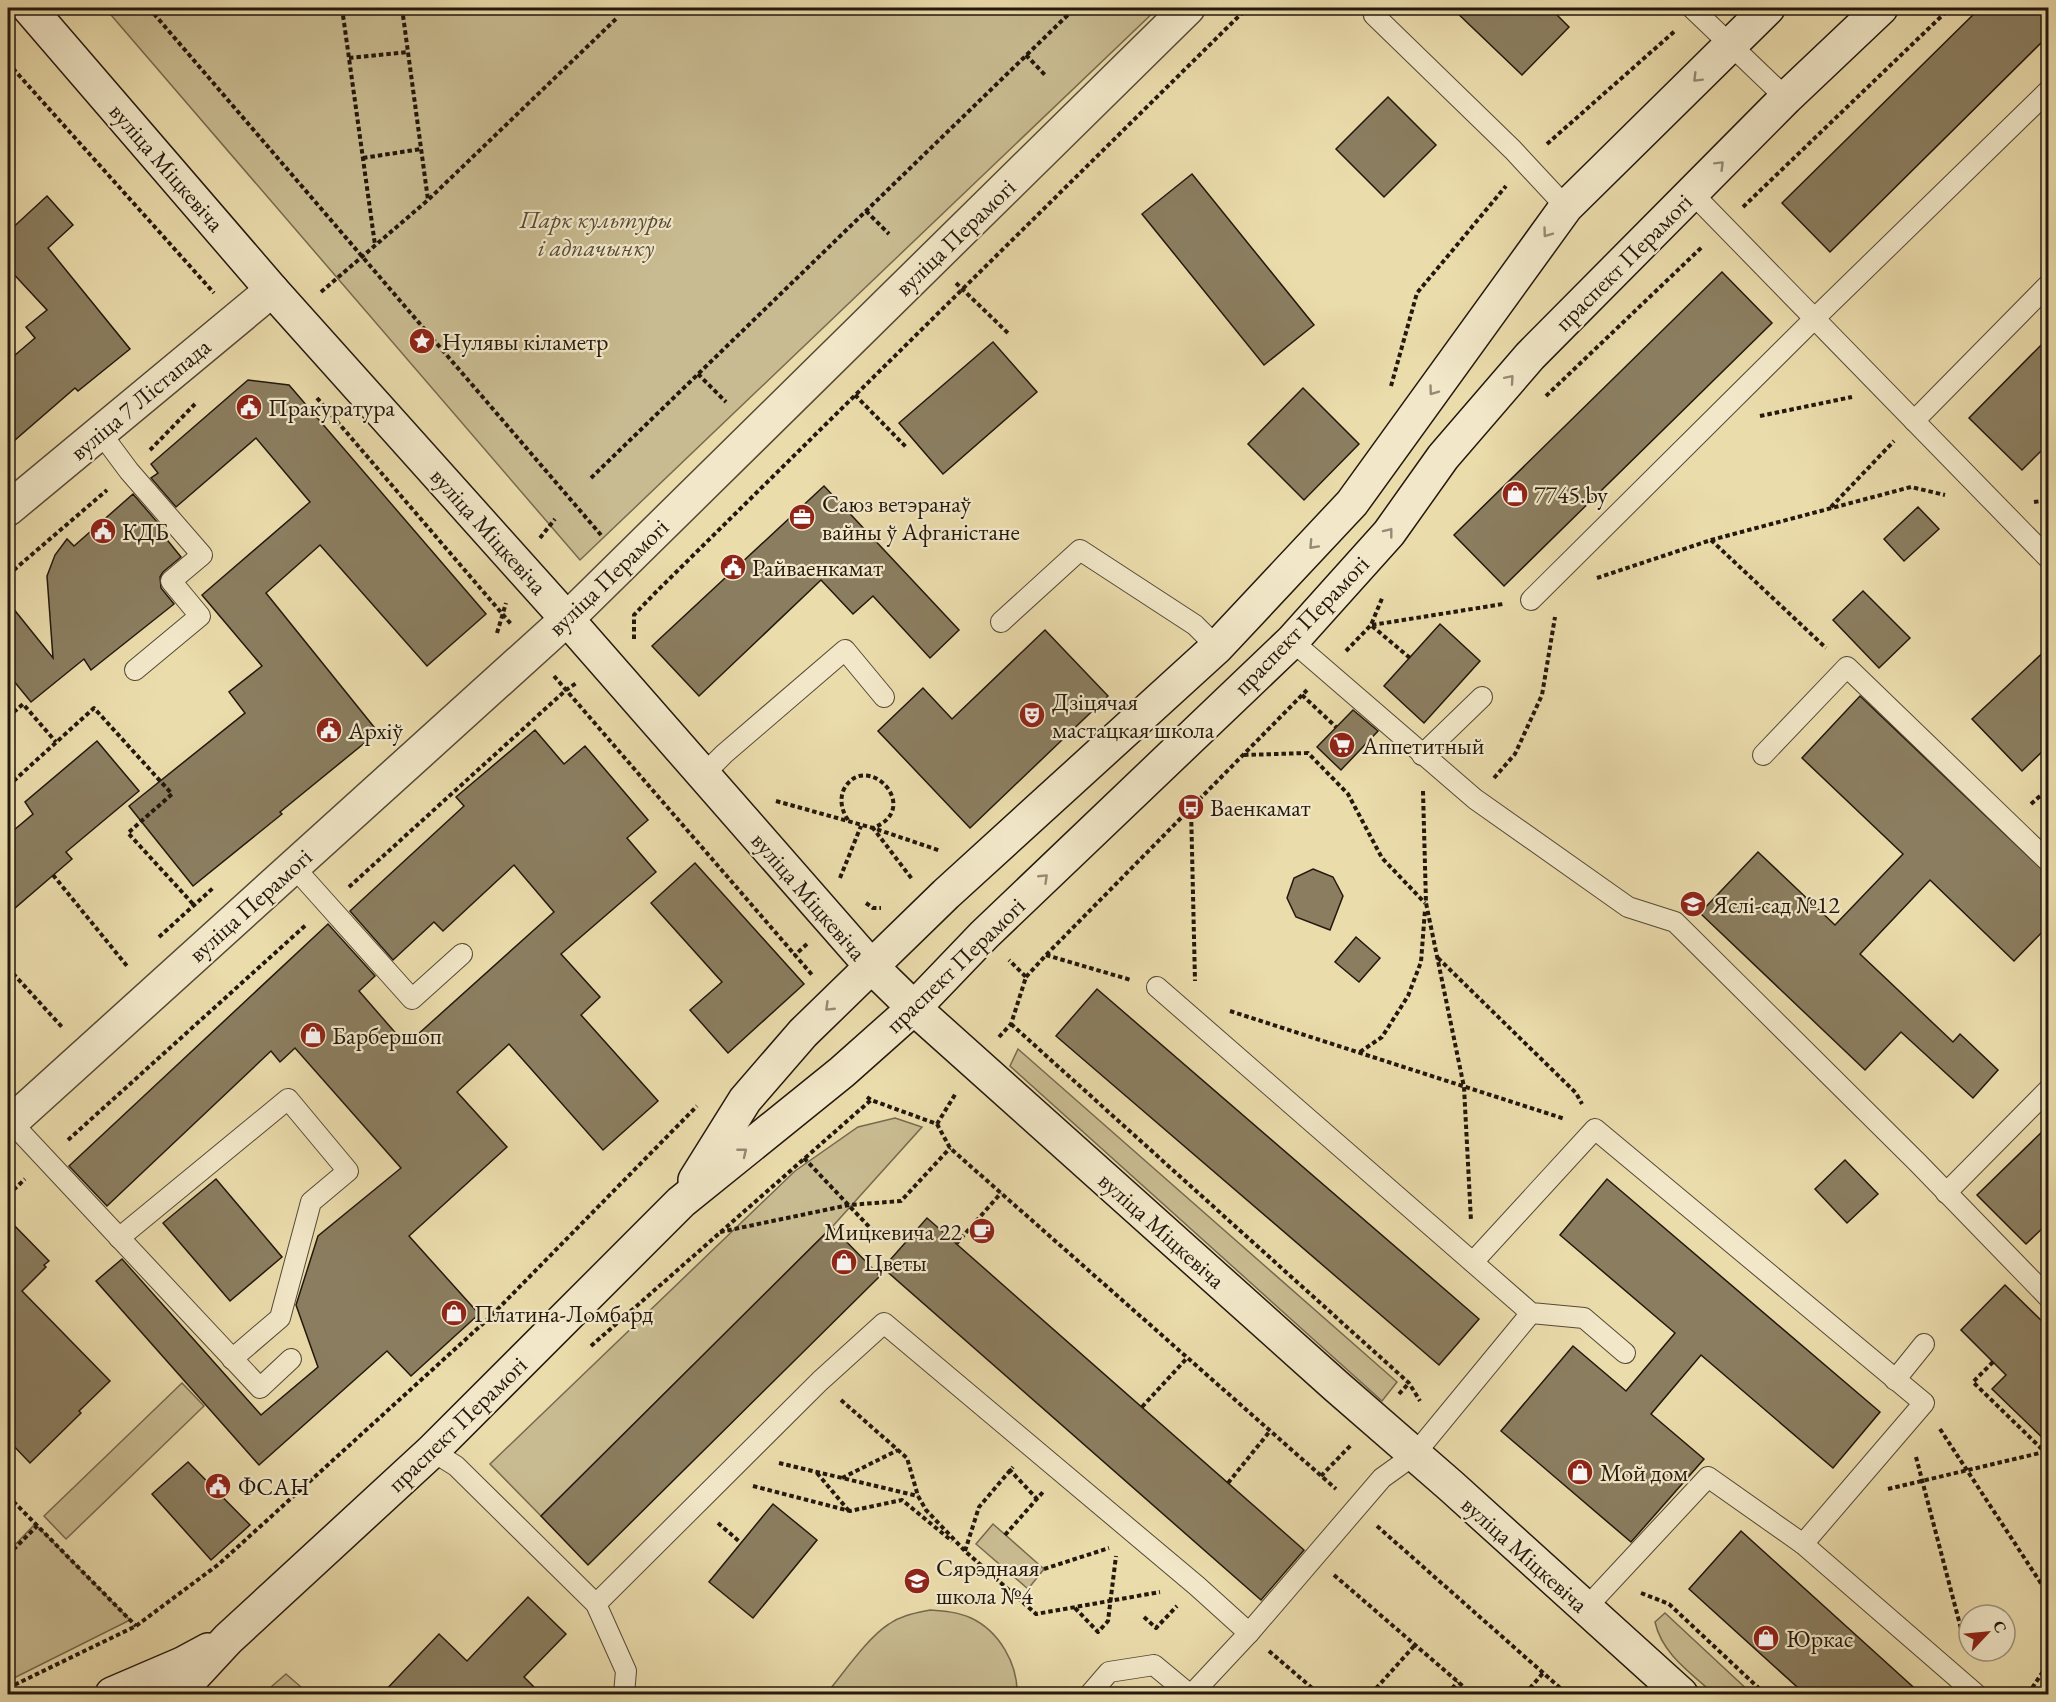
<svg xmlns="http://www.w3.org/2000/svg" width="2056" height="1702" font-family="'EB Garamond',serif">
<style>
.green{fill:#c9bb91;stroke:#766a4f;stroke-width:1.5}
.building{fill:#8b7e60;stroke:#23180d;stroke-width:1.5}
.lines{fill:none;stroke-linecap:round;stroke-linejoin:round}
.service-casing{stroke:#554935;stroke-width:22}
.minor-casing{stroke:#554935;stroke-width:36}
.secondary-casing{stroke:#23180d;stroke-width:36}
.path{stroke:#23180d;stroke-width:4;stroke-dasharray:4.5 3;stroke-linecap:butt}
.service{stroke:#f2e8c9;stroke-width:20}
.minor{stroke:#f2e8c9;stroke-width:33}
.secondary{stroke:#f2e8c9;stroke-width:33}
.oneway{stroke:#958a74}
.labels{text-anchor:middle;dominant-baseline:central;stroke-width:4.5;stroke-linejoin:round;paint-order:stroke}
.street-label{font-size:24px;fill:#23180d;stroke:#f2e8c9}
.park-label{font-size:24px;font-style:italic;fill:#554935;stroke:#f2e8c9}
.poi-label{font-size:24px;fill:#23180d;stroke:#f2e8c9;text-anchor:start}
</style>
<rect width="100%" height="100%" fill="#ebdcac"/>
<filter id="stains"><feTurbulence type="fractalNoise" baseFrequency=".00333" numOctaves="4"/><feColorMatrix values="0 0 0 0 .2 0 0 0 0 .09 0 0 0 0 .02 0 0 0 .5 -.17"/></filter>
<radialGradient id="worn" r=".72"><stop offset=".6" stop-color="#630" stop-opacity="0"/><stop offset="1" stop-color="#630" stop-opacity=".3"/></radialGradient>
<g class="green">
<polygon points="105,8 1158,8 580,560"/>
<polygon points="1018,1049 1397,1382 1382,1401 1010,1066"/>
<polygon points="895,1118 922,1127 832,1227 541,1516 490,1464 795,1171 858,1127"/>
<polygon points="182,1383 204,1406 66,1539 44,1516"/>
<polygon points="35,1524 130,1620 8,1681 8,1552"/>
<polygon points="993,1524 1044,1569 1028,1589 976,1544"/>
<path d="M930,1610C944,1611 958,1612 971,1618C999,1631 1018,1664 1017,1694H826C843,1674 867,1638 889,1624C902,1615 916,1613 930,1610Z"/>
<path d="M1665,1613L1752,1694H1714C1691,1673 1662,1654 1655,1622Z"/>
<polygon points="286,1674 309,1694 263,1694"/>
</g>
<g class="building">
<polygon points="1452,8 1550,8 1569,27 1522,75"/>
<polygon points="1980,8 2049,8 2049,35 1830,252 1782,203"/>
<polygon points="1388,97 1436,145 1384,197 1336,149"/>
<polygon points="1192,174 1314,325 1264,365 1142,214"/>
<polygon points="47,196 73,225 48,248 130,349 78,391 75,388 8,446 8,361 35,338 26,327 47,310 8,268 8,232"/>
<polygon points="1722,272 1772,323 1504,586 1454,535"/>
<polygon points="2049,337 2049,443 2022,470 1969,418"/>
<polygon points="993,342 1037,392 943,474 899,423"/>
<polygon points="248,380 289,385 486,614 427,666 320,545 266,593 378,732 280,812 282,814 193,886 129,806 245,713 229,692 262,666 202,595 310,502 256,438 176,507 151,478 158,473 151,464"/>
<polygon points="1303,388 1359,444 1304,500 1248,444"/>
<polygon points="824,486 959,630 930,658 873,596 853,614 821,580 699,696 652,646"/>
<polygon points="133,494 158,523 155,525 181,557 163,572 160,577 161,588 174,604 91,670 84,659 31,702 8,674 8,602 53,658 47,576 55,555 67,539 74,546"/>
<polygon points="1918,507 1939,529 1904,561 1884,539"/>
<polygon points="1863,591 1910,638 1879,668 1833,620"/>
<polygon points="1440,624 1480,661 1424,723 1384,686"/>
<polygon points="1045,630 1108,696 970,828 878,731 923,688 952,719"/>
<polygon points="2049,647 2049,745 2022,771 1972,719"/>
<polygon points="1860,696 2049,876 2049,925 2014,961 1930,880 1860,954 1953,1042 1960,1034 1998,1070 1973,1098 1901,1032 1865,1070 1700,913 1758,852 1835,925 1903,854 1802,758"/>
<polygon points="1353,710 1378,731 1341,770 1317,747"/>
<polygon points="535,730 564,764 585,746 648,820 627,838 656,872 561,954 600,997 581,1015 658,1101 603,1150 509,1044 457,1092 507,1147 409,1236 479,1314 411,1376 387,1351 259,1465 96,1281 122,1259 261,1415 318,1367 296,1305 318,1236 401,1168 295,1048 280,1062 271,1051 107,1206 69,1166 328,924 375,976 359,991 406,1045 554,912 514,865 443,931 434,922 393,960 350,911 464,806 456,797"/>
<polygon points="97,741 139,791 66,852 72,859 8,914 8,835 33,814 25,802"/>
<polygon points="695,863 804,984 728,1053 690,1010 722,982 651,903"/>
<polygon points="1313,869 1333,877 1343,896 1330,930 1296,917 1287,898 1294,878"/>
<polygon points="1356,937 1380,958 1359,982 1335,962"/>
<polygon points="1097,989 1479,1319 1439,1365 1056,1036"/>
<polygon points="2049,1125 2049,1222 2026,1244 1977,1195"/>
<polygon points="1845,1160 1878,1194 1847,1223 1815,1189"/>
<polygon points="216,1179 282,1257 230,1301 163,1223"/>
<polygon points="1607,1179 1880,1412 1833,1468 1701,1355 1651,1414 1704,1459 1631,1542 1501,1431 1573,1346 1626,1391 1675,1333 1560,1235"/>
<polygon points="927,1218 1304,1550 1261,1600 883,1268"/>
<polygon points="8,1219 49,1261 44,1265 46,1267 22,1291 110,1381 79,1411 81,1413 30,1463 8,1440"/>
<polygon points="832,1227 880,1276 588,1565 541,1516"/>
<polygon points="2005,1285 2049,1328 2049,1444 1992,1389 2006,1375 1961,1330"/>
<polygon points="188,1462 250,1525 211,1560 152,1494"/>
<polygon points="773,1504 817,1540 753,1618 709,1582"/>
<polygon points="1741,1531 1773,1560 1922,1695 1806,1695 1689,1589"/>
<polygon points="528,1597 566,1634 524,1677 542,1695 381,1695 439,1634 467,1661"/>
</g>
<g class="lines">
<defs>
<g id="service">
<polyline points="1377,8 1374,15 1513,150 1566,207"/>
<polyline points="1692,8 1786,98"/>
<polyline points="1692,193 2048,558"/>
<polyline points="1914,421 2048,285"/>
<polyline points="100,432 129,471 202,555 171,581 200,616 135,670"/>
<polyline points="1531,600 1814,319 2048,91"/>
<polyline points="1001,622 1080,550 1195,625 1217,647"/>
<polyline points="1292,641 1475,799 1628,907 1675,922 1918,1163 2048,1297"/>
<polyline points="1422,755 1482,697"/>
<polyline points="1763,755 1847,667 2048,861"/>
<polyline points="703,775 724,754 845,650 884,697"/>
<polyline points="293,866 412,999 462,954"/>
<polyline points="1157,987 1531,1313 1584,1318 1625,1353"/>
<polyline points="11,1122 260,1388 291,1359"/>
<polyline points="1946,1193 2048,1090"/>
<polyline points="119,1238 288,1099 348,1171 311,1202 280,1318 232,1359"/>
<polyline points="1473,1262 1595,1129 1924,1403 1803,1544"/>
<polyline points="1895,1380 1924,1344"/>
<polyline points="432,1451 456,1466 596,1604 626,1671 624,1694"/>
<polyline points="596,1604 820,1381 884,1323 1197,1586 1249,1633"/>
<polyline points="1585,1609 1708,1477 1803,1544 1976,1694"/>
<polyline points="1090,1694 1109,1672 1154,1665 1189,1694"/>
<polyline points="1192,1694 1249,1633 1382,1478 1414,1455 1531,1313"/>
</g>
<g id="minor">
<polyline points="8,509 272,290"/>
<polyline points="8,1125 567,619 1188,8"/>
</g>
<g id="secondary">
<polyline points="29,8 272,290 567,619 871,966 914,1008 1336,1386 1451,1486 1681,1694"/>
<polyline points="695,1180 745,1100 803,1033 946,894 1217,647 1352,503 1566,207 1768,8"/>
<polyline points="112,1694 182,1664 208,1650"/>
<polyline points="177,1694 228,1639 432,1451 681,1202 842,1072 914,1008 984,935 1292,641 1389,533 1443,457 1530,356 1786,98 1881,8"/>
</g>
</defs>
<use href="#service" class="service-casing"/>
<use href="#minor" class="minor-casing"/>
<use href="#secondary" class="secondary-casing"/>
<g class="path">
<polyline points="149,8 601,535"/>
<polyline points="342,8 375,245"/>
<polyline points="402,8 428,200"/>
<polyline points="1026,55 1046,76"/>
<polyline points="349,58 408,52"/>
<polyline points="8,63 214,293"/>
<polyline points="1547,144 1676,30"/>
<polyline points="363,158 421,149"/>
<polyline points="1743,207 1950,8"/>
<polyline points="866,211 889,234"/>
<polyline points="956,283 1010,335"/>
<polyline points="321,292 428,200 618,17"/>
<polyline points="698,374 726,402"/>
<polyline points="1391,386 1417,293 1506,186"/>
<polyline points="855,395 906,447"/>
<polyline points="1546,396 1703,246"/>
<polyline points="317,398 511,624"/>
<polyline points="1760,416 1852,397"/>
<polyline points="150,450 195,404"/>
<polyline points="591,478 1075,8"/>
<polyline points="2034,502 2048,500"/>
<polyline points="1831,507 1894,441"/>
<polyline points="540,538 555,519"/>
<polyline points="1711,540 1826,648"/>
<polyline points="8,575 107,490"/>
<polyline points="1597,578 1711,540 1911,487 1945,495"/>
<polyline points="1372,625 1503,604"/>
<polyline points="1372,626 1410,658"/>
<polyline points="497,633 506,603"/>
<polyline points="634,639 634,615 655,593 1247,8"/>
<polyline points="1346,651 1371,625 1383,596"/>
<polyline points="554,676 795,955"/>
<polyline points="1302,695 1336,727"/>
<polyline points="8,717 23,704 56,742"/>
<polyline points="1244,755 1308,753 1348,794 1382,858 1425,903"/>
<polyline points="1494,778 1515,754 1542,695 1555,617"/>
<polyline points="8,786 94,708 172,794 128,833 193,904"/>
<polyline points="1423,791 1426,903 1464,1087 1471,1221"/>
<polyline points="776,801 873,828 941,851"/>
<polyline points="2031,804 2048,789"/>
<polyline points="1191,807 1195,981"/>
<path d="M848,820C842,811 839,800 844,789C866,749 924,808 873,828L912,879"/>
<polyline points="53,875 127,966"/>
<polyline points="840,878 861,826"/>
<polyline points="349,887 566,690 578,682"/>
<polyline points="866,903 873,908 881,908"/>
<polyline points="159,937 213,888"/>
<polyline points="807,944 795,955 813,976"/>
<polyline points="1046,955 1131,980"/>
<polyline points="1438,958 1576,1093 1582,1104"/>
<polyline points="8,968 62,1027"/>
<polyline points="1026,977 1046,955 1307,690"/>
<polyline points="1230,1011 1565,1119"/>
<polyline points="1011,1024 1409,1383 1420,1401"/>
<polyline points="999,1037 1011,1024 1026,977 1009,960"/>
<polyline points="1360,1052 1382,1037 1408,996 1421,962 1425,910"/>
<polyline points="867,1097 871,1100 937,1124 956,1093"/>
<polyline points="937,1124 950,1148 1336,1489"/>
<polyline points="68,1140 307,924"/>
<polyline points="804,1158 874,1232"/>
<polyline points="8,1195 25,1179"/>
<polyline points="720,1232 849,1205 901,1201 950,1148"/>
<polyline points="956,1244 1001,1193"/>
<polyline points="591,1346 871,1100"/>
<polyline points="1993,1362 1973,1382 2048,1455"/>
<polyline points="1399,1394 1409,1383"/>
<polyline points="841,1400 907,1458 918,1496 926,1510 966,1552 1036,1614 1160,1592"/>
<polyline points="1142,1407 1187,1358"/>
<polyline points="1940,1429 2048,1594"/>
<polyline points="1916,1457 1965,1644"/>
<polyline points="779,1463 918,1496"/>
<polyline points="1009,1469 1037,1499"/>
<polyline points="817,1473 849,1511"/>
<polyline points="1321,1476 1351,1445"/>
<polyline points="842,1478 898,1450"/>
<polyline points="1228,1483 1270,1431"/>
<polyline points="753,1486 850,1511 902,1500 952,1541"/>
<polyline points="1888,1489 2044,1452"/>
<polyline points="8,1496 136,1626"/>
<polyline points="718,1523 741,1543"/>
<polyline points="1377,1526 1567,1694"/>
<polyline points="1005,1535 1043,1492"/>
<polyline points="965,1551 979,1507 1013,1467"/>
<polyline points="8,1555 37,1526"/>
<polyline points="1044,1569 1109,1548"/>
<polyline points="1334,1575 1472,1694"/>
<polyline points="1641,1593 1669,1604 1765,1694"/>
<polyline points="1075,1608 1098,1632 1108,1621 1116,1556"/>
<polyline points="1144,1617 1156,1628 1177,1606"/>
<polyline points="1269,1651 1319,1694"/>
<polyline points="8,1688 136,1626 219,1564 488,1319 697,1106"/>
<polyline points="1371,1694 1415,1645"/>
<polyline points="1447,1694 1458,1682"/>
<polyline points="1525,1694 1543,1673"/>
<polyline points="2028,1694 2048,1664"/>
</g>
<use href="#service" class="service"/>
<use href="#minor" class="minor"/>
<use href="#secondary" class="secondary"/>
</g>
<defs><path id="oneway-chevron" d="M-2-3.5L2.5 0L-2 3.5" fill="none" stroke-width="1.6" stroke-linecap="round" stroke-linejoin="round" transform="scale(1.5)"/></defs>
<g class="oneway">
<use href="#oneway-chevron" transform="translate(1697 78) rotate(135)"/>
<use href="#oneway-chevron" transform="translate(1720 165) rotate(-45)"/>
<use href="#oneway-chevron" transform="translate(1547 233) rotate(126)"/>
<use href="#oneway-chevron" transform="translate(1510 379) rotate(-49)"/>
<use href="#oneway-chevron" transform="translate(1433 391) rotate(126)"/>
<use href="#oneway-chevron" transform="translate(1389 532) rotate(-52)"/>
<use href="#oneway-chevron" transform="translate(1313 545) rotate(133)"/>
<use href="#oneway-chevron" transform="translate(1044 878) rotate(-44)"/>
<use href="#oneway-chevron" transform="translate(829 1007) rotate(136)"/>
<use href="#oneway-chevron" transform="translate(743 1152) rotate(-39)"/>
</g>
<defs>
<symbol id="sight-disc" viewBox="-11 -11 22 22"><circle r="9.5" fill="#8f2418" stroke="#f2e8c9"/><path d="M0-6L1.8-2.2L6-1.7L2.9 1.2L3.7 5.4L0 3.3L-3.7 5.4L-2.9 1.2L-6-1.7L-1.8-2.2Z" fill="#fff"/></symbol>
<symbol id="civic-disc" viewBox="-11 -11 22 22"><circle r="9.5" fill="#8f2418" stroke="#f2e8c9"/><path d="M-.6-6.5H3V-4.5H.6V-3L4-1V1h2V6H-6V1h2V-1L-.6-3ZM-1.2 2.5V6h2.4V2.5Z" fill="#fff"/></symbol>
<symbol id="shop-disc" viewBox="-11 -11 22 22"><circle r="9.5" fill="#8f2418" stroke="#f2e8c9"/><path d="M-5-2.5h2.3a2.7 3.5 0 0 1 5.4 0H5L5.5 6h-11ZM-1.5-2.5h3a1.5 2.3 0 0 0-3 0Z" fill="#fff"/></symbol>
<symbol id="office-disc" viewBox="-11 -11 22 22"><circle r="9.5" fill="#8f2418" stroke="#f2e8c9"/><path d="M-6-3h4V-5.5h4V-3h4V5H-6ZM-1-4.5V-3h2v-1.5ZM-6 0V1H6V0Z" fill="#fff"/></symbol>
<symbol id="theatre-disc" viewBox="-11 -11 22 22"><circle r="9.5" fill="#8f2418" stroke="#f2e8c9"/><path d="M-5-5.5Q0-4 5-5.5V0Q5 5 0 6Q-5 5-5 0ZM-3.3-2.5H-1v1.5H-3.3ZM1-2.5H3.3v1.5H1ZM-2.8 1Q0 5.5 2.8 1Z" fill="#fff"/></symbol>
<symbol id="supermarket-disc" viewBox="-11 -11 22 22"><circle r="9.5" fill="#8f2418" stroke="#f2e8c9"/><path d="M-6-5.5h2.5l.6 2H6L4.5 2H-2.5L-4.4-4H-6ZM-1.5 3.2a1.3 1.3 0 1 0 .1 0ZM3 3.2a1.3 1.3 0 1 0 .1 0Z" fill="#fff"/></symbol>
<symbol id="bus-disc" viewBox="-11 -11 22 22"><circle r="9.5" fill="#8f2418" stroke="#f2e8c9"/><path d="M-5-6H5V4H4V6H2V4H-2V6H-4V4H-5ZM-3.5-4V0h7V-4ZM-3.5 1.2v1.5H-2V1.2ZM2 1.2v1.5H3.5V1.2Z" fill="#fff"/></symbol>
<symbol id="school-disc" viewBox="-11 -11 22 22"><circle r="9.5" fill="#8f2418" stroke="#f2e8c9"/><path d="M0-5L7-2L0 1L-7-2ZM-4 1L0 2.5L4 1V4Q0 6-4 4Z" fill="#fff"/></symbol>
<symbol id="cafe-disc" viewBox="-11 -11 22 22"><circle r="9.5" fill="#8f2418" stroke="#f2e8c9"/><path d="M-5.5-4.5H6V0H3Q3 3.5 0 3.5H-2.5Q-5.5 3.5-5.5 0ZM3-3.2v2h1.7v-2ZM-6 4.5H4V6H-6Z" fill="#fff"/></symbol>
</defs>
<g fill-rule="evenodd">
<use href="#sight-disc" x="407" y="326" width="30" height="30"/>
<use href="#civic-disc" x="234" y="392" width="30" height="30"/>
<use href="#shop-disc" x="1500" y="479" width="30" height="30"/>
<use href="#office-disc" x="787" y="502" width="30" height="30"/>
<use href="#civic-disc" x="88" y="516" width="30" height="30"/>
<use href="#civic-disc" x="718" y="552" width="30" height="30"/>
<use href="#theatre-disc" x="1017" y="700" width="30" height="30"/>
<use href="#civic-disc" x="314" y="715" width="30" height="30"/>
<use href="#supermarket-disc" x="1327" y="730" width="30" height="30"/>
<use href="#bus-disc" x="1176" y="792" width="30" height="30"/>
<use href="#school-disc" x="1678" y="889" width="30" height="30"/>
<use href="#shop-disc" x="298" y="1020" width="30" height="30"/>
<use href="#cafe-disc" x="967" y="1216" width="30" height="30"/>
<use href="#shop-disc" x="829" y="1247" width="30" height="30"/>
<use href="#shop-disc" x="439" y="1298" width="30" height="30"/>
<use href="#shop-disc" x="1565" y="1457" width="30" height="30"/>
<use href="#civic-disc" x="203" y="1471" width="30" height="30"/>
<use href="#school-disc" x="902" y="1566" width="30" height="30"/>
<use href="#shop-disc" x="1751" y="1623" width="30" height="30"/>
</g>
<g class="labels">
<g class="street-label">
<text transform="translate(167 167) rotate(49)">вуліца Міцкевіча</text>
<text transform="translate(955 237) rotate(-44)">вуліца Перамогі</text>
<text transform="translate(1623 262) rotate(-45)">праспект Перамогі</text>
<text transform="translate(140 399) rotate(-40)">вуліца 7 Лістапада</text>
<text transform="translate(489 531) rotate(48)">вуліца Міцкевіча</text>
<text transform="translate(608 577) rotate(-44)">вуліца Перамогі</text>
<text transform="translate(1301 625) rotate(-46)">праспект Перамогі</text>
<text transform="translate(809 896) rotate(49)">вуліца Міцкевіча</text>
<text transform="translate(250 905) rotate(-42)">вуліца Перамогі</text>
<text transform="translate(955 965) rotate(-44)">праспект Перамогі</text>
<text transform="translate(1162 1230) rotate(42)">вуліца Міцкевіча</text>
<text transform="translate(457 1424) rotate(-44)">праспект Перамогі</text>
<text transform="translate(1525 1554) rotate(42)">вуліца Міцкевіча</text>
</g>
<g class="park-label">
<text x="596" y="219">Парк культуры<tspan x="596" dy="28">і адпачынку</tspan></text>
</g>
<g class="poi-label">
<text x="442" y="341">Нулявы кіламетр</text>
<text x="268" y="407">Пракуратура</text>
<text x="1534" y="494">7745.by</text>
<text x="822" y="503">Саюз ветэранаў<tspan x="822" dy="28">вайны ў Афганістане</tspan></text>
<text x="122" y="531">КДБ</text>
<text x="752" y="567">Райваенкамат</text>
<text x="1052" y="701">Дзіцячая<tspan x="1052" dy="28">мастацкая школа</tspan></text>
<text x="348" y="730">Архіў</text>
<text x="1362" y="745">Аппетитный</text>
<text x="1210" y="807">Ваенкамат</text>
<text x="1712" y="904">Яслі-сад №12</text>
<text x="332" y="1035">Барбершоп</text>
<text x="962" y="1231" text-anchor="end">Мицкевича 22</text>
<text x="864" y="1262">Цветы</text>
<text x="474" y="1313">Платина-Ломбард</text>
<text x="1600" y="1472">Мой дом</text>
<text x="238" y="1486">ФСАН</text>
<text x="936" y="1567">Сярэднаяя<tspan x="936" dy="28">школа №4</tspan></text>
<text x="1786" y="1638">Юркас</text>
</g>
</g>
<rect width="2056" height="1702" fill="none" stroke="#ebdcac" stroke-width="30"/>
<rect x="9" y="9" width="2038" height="1684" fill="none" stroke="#23180d" stroke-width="3"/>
<rect x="15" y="15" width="2026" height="1672" fill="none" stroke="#23180d" stroke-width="1.5"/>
<g transform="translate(1987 1633) rotate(64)"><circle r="28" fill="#f2e8c9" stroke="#9f957e" stroke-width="1.5"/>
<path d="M0-4.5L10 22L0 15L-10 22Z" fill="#8f2418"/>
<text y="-9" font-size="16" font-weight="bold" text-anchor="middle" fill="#23180d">С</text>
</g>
<rect width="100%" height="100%" filter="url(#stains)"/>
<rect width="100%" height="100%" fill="url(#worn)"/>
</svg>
